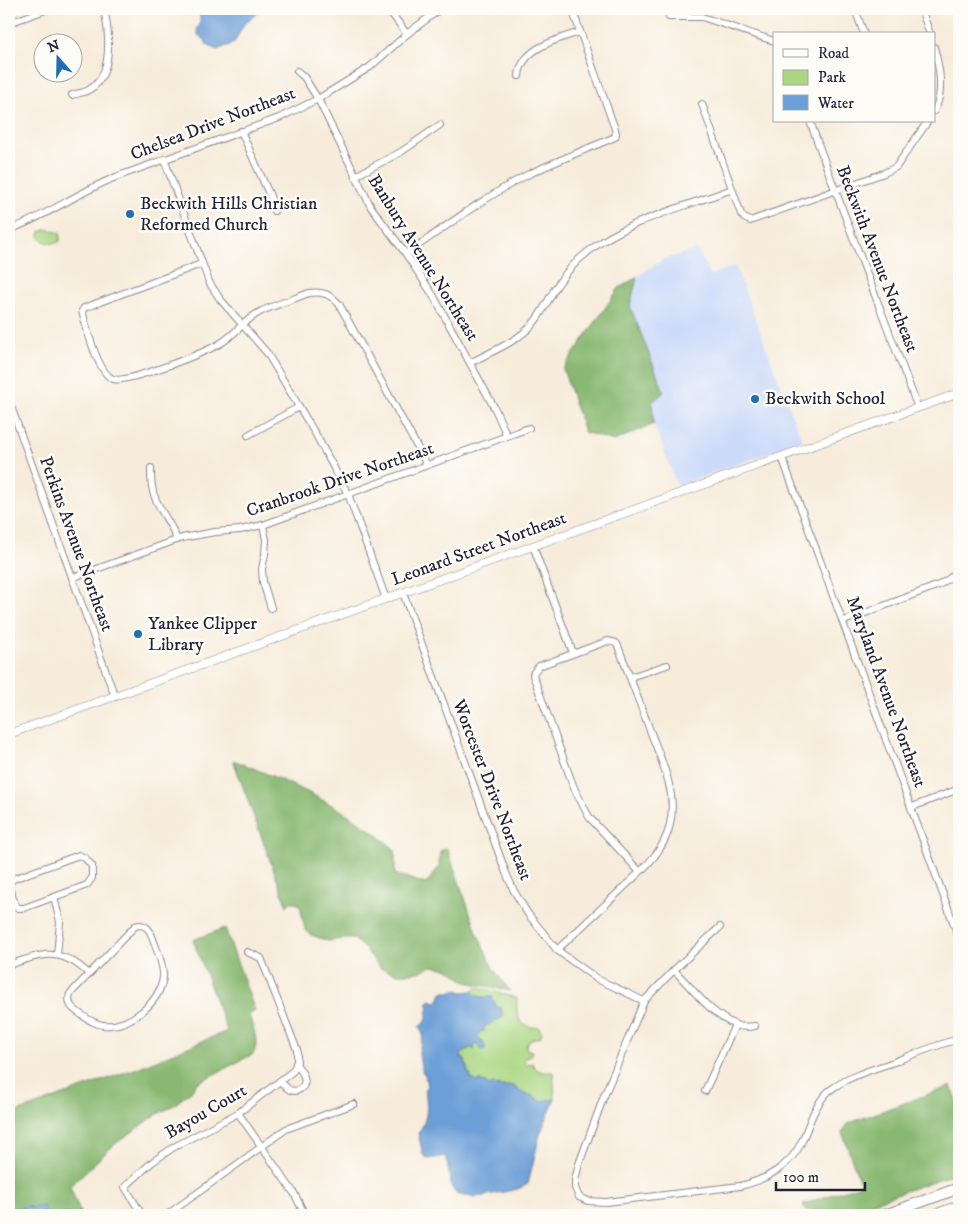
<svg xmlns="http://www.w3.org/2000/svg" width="968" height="1224" font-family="'IM FELL DW Pica',serif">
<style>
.built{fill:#cddbfa}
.green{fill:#abd783;stroke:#667c5f}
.forest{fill:#88b871;stroke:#556d56}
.water{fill:#6c9fd7;stroke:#476089}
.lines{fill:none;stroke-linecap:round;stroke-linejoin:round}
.minor-casing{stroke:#8c878b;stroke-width:8}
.major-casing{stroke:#8c878b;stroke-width:9}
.highway-casing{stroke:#8c878b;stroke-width:12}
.minor{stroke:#fff;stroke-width:6}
.major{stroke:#fff;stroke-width:8}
.highway{stroke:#fff;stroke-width:10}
.poi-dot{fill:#1f6fb2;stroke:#fdfcf7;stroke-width:2}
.labels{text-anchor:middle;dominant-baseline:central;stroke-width:5;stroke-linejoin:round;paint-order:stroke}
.street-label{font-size:18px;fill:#22223b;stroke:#fdfcf7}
.poi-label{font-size:18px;fill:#22223b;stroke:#fdfcf7;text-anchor:start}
</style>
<rect width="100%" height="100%" fill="#fdfcf7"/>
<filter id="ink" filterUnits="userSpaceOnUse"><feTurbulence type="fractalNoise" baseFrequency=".02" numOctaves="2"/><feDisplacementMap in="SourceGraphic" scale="10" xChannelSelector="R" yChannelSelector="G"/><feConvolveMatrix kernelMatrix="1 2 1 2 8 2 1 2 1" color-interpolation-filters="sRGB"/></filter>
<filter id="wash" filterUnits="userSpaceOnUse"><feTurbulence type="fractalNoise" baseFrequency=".0096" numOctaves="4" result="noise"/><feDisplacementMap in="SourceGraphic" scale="20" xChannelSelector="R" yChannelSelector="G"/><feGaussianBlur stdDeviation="1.12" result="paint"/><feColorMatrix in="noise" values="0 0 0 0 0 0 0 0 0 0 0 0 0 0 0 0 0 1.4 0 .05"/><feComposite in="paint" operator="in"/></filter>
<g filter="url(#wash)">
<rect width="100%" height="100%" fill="#f7ecdb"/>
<polygon class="built" points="697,249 710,275 735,266 802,441 677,486 654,424 652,402 630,306 637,277 662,260"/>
<g class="green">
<path d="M47,229L60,233V241C54,246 44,243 39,237L40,232Z"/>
<path d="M478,987L517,998C516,1015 518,1029 539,1027L542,1033L540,1037L531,1039L526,1045V1049L532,1051L531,1056L525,1058L524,1062L527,1064L532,1063C537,1072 542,1073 553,1072L555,1099L540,1101L534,1096L523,1094L513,1086H488L470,1079L465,1060L460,1055L471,1047L475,1048L474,1046L476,1044L482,1049H486L483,1042L477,1037L497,1007L492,1000L477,996L471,991Z"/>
</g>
<g class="forest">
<polygon points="637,277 630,306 664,392 652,402 654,424 614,441 584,432 563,369 619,288"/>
<path d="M233,760C291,783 349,808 395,850V874L426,884L439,867L440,851L447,848L478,935L493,968L510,991L466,982L449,969L432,966L419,972L399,974L380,968L366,950L354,939H342L328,941L311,935L305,930L300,905L291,901L287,906Z"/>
<path d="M225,928L255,1011L249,1015C253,1028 260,1042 253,1054L197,1083L191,1091L174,1105L156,1115L115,1144L70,1186L81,1215H9V1115L137,1068L227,1031L193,940Z"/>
<polygon points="951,1086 959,1106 959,1172 860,1207 834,1214 805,1210 803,1204 861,1185 842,1132 849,1123"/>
</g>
<g class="water">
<polygon points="200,9 262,9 244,24 234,43 217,50 207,45 205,40 198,35 197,28 200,25"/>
<path d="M456,989L462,992L471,991L477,996L483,997H493L492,999L495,1002L494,1004L497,1007L501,1008L503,1017L484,1027V1032L481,1031L477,1037L483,1042L486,1049L482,1050L476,1044L474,1046L475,1049H472L470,1047L461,1055V1058L465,1060V1064L468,1066L467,1072L471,1075L470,1078L478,1082L480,1080L482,1083L485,1082L488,1086L494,1084L497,1087L498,1085L502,1087L513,1086L524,1094L534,1096L540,1101L555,1099L540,1134L528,1184C520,1189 513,1190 504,1192C483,1195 478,1200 456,1194L451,1186L446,1156L428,1159L423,1155L418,1133C429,1119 427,1105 425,1088H427L425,1074L423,1073C421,1066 419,1059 419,1052C420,1043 427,1035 419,1027C432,1018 424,1018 429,1008L427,1003L430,1000L436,1002L440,999L442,992H451Z"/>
<polygon points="28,1206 32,1208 43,1206 46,1215 9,1215 13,1209"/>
</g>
</g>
<g filter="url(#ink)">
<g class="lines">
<defs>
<g id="minor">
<polyline points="388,9 407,34"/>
<polyline points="855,9 864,34"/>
<polyline points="921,9 930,34"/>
<polyline points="669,17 702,17 774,41"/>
<polyline points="9,23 48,9"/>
<path d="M934,47C939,66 945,92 934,111"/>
<polyline points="297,71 304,77 318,99 371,207 406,254 433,295 495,409 507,436"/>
<path d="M519,76C521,48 558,39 580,32"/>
<path d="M72,95C78,93 85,93 90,89C114,75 109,31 104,9"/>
<polyline points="702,104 741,214 744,218 750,221 884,173 896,167 928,121"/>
<path d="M810,121C844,217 882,312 918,408"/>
<polyline points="241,131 270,196 274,211"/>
<polyline points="164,159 209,282 220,299 267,353 316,435 348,494 386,599"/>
<polyline points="355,176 401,152 440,125"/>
<path d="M9,230C46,216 79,192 116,177L279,118L318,99L370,67L407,34L440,9"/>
<path d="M406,254C445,227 485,197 527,175C556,161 585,150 615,137L616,134L615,129L572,9"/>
<path d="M201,264L84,308L82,311C86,326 98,374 113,379C126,384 206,352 221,343C236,334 246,318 262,311C277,304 294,299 309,293C322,291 330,294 339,304L427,465"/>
<path d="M470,363C490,352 517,342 532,325C542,314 548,300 556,287C565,273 576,261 589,251C625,221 688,206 732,189"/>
<polyline points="9,401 115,697"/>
<polyline points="248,435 299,407"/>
<polyline points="782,457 959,938"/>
<path d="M151,468C151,479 151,490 156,500C162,514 172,525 177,540"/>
<polyline points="263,525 266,540 265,554 262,569 263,582 271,608"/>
<polyline points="533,546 573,653"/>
<polyline points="72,578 182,538 215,532 240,530 263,525 529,428"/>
<polyline points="403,593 506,873 514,891 528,914 557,950 597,979 644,1001"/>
<polyline points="844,621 939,585 950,578 959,570"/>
<polyline points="630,677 667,665"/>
<polyline points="912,807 959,789"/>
<polyline points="9,884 13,879 79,855 85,858 92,866 92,878 87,885 24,908 18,908 16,906 9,888"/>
<polyline points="54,897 60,922 57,955"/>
<path d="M139,925C151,925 152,938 156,947C159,956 164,967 163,977C160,1003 129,1028 103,1025C94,1024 86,1018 79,1013C72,1008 67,1004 70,994L135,926Z"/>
<path d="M720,927L674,970L644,1001L604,1096L579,1164L575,1180V1188L579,1197L588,1201L606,1202L740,1186C766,1180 791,1166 802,1141C810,1123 814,1105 829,1091C847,1077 870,1070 891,1063C914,1054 936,1045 959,1039"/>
<path d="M557,950L640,872C654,858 666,844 670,824C678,791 659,756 648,725C638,698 628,672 618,646L616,643L608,641L539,666L534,672L533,675L574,788L589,817L640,872"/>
<path d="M9,965C43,953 61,947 89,974"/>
<path d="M674,970C692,988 711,1015 736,1025C742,1028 749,1027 755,1026"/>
<path d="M281,1082C284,1085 286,1088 290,1090C298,1093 307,1087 304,1077C303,1073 299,1068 296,1064"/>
<polyline points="705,1091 735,1025"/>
<polyline points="238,1113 294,1193 305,1215"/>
<polyline points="142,1215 125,1187 151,1163 174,1147 238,1113 293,1071 297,1062 297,1050 261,958 247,952"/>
<polyline points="167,1215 286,1129 354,1104"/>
</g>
<polyline id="major" points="9,734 959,393"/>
<g id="highway">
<polyline points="885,1215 959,1188"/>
<polyline points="935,1215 959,1206"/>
</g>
</defs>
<use href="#minor" class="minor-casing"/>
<use href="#major" class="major-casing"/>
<use href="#highway" class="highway-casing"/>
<use href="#minor" class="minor"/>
<use href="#major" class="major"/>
<use href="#highway" class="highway"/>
</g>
</g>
<g class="poi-dot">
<circle cx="130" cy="214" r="5"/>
<circle cx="755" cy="399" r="5"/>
<circle cx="138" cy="634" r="5"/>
</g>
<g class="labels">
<g class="street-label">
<text transform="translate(213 124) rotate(-21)">Chelsea Drive Northeast</text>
<text transform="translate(423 258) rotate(58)">Banbury Avenue Northeast</text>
<text transform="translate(877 259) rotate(69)">Beckwith Avenue Northeast</text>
<text transform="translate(340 480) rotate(-19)">Cranbrook Drive Northeast</text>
<text transform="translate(76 544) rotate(70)">Perkins Avenue Northeast</text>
<text transform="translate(479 549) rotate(-20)">Leonard Street Northeast</text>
<text transform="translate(886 692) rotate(70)">Maryland Avenue Northeast</text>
<text transform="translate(492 790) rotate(69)">Worcester Drive Northeast</text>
<text transform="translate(206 1112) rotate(-30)">Bayou Court</text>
</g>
<g class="poi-label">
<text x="140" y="204">Beckwith Hills Christian<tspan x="140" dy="21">Reformed Church</tspan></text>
<text x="765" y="399">Beckwith School</text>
<text x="148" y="624">Yankee Clipper<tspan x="148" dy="21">Library</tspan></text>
</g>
</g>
<rect width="968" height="1224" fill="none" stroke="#fdfcf7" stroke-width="30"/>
<rect x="773" y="32" width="162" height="90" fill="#fdfcf7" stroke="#a5a5ac"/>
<rect x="783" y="49" width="25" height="8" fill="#ffffff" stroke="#a5a5ac"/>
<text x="818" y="58" font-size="15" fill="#22223b">Road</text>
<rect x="783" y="70" width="25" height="15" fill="#abd783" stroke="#a5a5ac"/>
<text x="818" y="82" font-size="15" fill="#22223b">Park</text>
<rect x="783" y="95" width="25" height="15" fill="#6c9fd7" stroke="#a5a5ac"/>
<text x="818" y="108" font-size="15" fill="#22223b">Water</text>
<g transform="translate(58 58) rotate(340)"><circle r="24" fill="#fdfcf7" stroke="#a5a5ac"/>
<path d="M0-4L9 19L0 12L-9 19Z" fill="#1f6fb2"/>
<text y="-8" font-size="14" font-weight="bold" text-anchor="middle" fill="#22223b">N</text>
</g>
<path d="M776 1182v8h89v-8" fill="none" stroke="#22223b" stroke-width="2.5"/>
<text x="783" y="1182" font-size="15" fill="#22223b" stroke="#fdfcf7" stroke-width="4" paint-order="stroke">100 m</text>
</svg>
